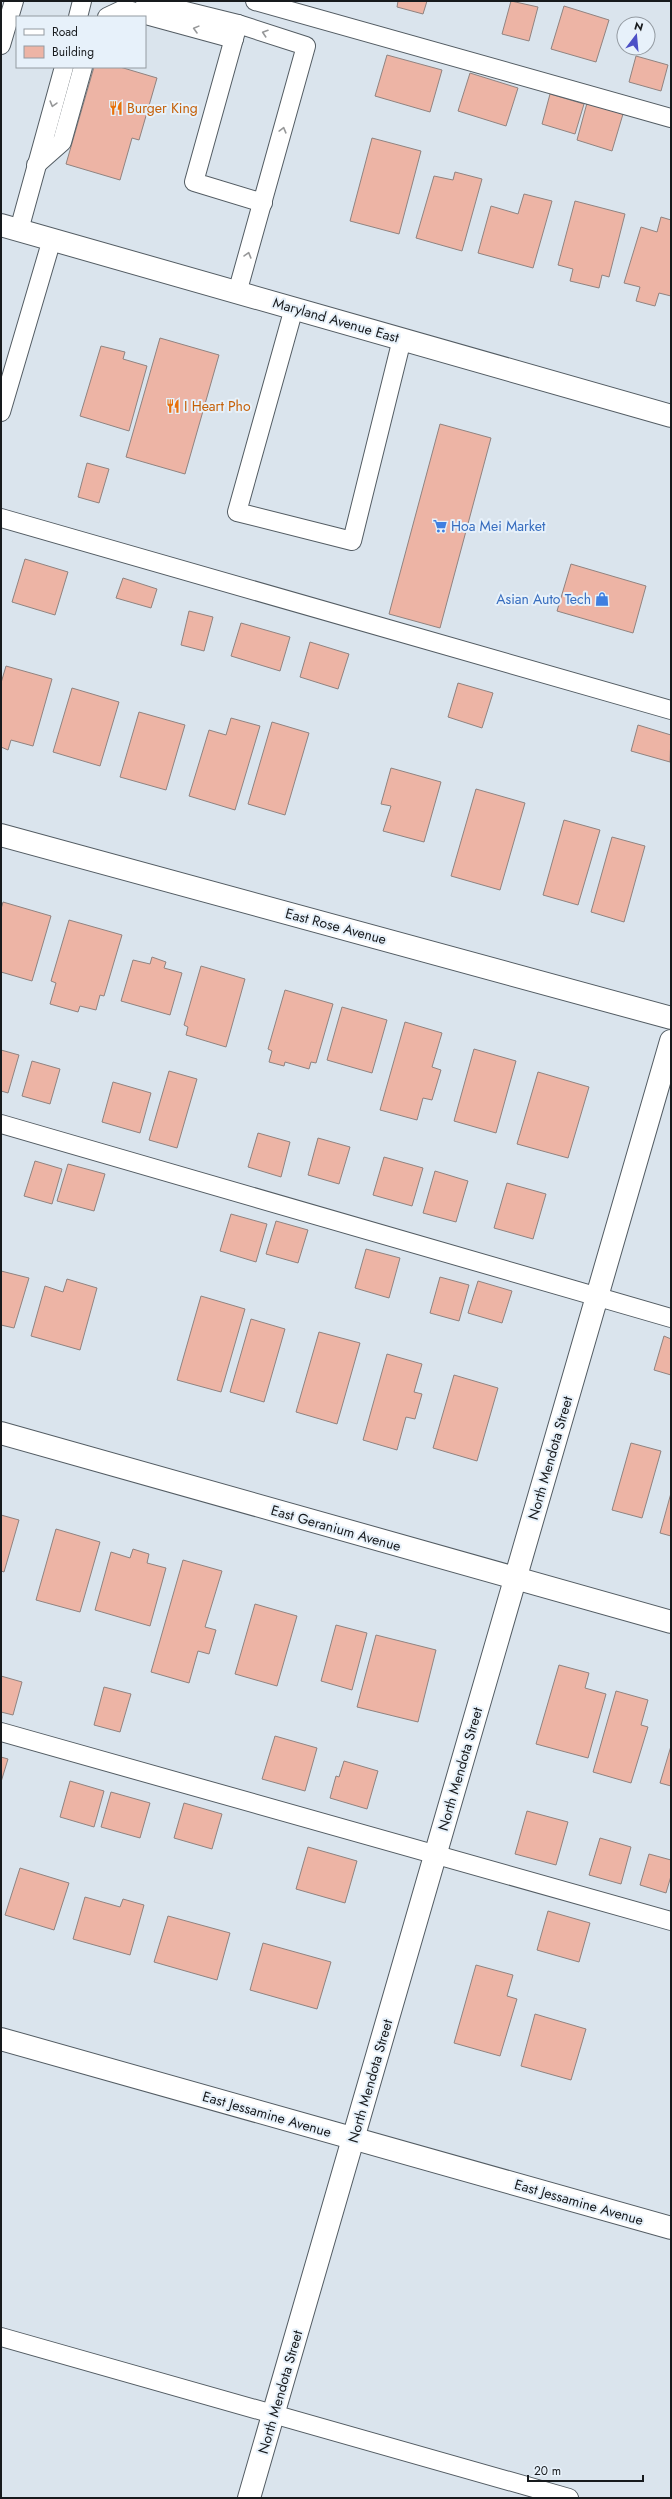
<svg xmlns="http://www.w3.org/2000/svg" width="672" height="2499" font-family="Jost,sans-serif">
<style>
.building{fill:#edb4a5;stroke:#908380}
.lines{fill:none;stroke-linecap:round;stroke-linejoin:round}
.lane-casing{stroke:#535c63;stroke-width:20}
.street-casing{stroke:#535c63;stroke-width:24}
.secondary-casing{stroke:#535c63;stroke-width:24}
.lane{stroke:#fff;stroke-width:18}
.street{stroke:#fff;stroke-width:22}
.secondary{stroke:#fff;stroke-width:22}
.oneway{stroke:#979899}
.labels{text-anchor:middle;dominant-baseline:central;stroke-width:4;stroke-linejoin:round;paint-order:stroke}
.food-label{font-size:14px;fill:#c56008;stroke:#e7f1fa;text-anchor:start}
.street-label{font-size:14px;fill:#171a1d;stroke:#e7f1fa}
.shop-label{font-size:14px;fill:#366cbe;stroke:#e7f1fa;text-anchor:start}
</style>
<rect width="100%" height="100%" fill="#dae4ed"/>
<g class="building">
<polygon points="398,1 427,1 423,14 397,7"/>
<polygon points="511,1 538,7 529,41 502,34"/>
<polygon points="564,6 609,20 596,62 551,49"/>
<polygon points="387,55 442,70 430,112 375,96"/>
<polygon points="636,56 668,65 661,91 629,82"/>
<polygon points="94,67 120,67 157,78 139,140 132,138 120,180 66,164"/>
<polygon points="470,73 518,88 506,126 458,111"/>
<polygon points="550,94 584,104 575,134 542,124"/>
<polygon points="587,103 623,114 612,151 577,140"/>
<polygon points="372,138 421,151 399,234 350,221"/>
<polygon points="455,172 482,179 462,251 416,238 434,176 453,180"/>
<polygon points="524,194 552,201 533,268 478,253 491,206 518,214"/>
<polygon points="575,201 625,214 609,277 602,275 599,288 570,281 573,269 558,265"/>
<polygon points="661,217 671,220 671,296 659,293 655,306 636,301 640,287 624,283 641,227 657,232"/>
<polygon points="160,338 219,355 185,474 126,457"/>
<polygon points="101,346 125,352 123,359 147,366 129,431 80,416"/>
<polygon points="440,424 491,438 440,628 389,614"/>
<polygon points="87,463 109,469 99,503 78,497"/>
<polygon points="25,559 68,572 55,615 12,602"/>
<polygon points="571,564 646,586 633,633 557,611"/>
<polygon points="123,578 157,589 151,608 116,598"/>
<polygon points="189,611 213,617 204,651 181,645"/>
<polygon points="241,623 290,637 280,671 231,656"/>
<polygon points="310,642 349,654 338,689 300,677"/>
<polygon points="6,666 52,679 33,746 11,740 8,750 1,747 1,683"/>
<polygon points="458,683 493,693 482,728 448,717"/>
<polygon points="72,688 119,702 100,766 53,752"/>
<polygon points="139,712 185,725 166,790 120,777"/>
<polygon points="231,718 260,726 235,810 189,796 209,730 226,735"/>
<polygon points="272,722 309,733 285,815 248,804"/>
<polygon points="638,725 671,735 670,762 631,751"/>
<polygon points="391,768 441,782 424,842 383,831 391,806 381,804"/>
<polygon points="476,789 525,803 500,890 451,876"/>
<polygon points="564,820 600,830 578,905 543,895"/>
<polygon points="612,837 645,846 624,922 591,912"/>
<polygon points="3,902 51,916 32,981 1,972 1,909"/>
<polygon points="69,920 122,935 104,996 100,995 96,1010 80,1006 78,1012 50,1004 56,983 51,981"/>
<polygon points="152,957 166,962 164,968 182,973 170,1015 121,1001 133,960 150,964"/>
<polygon points="201,966 245,979 226,1047 186,1035 188,1027 184,1025"/>
<polygon points="285,990 333,1004 316,1063 311,1062 309,1069 285,1062 284,1066 269,1062 272,1051 268,1049"/>
<polygon points="342,1007 387,1020 372,1073 327,1060"/>
<polygon points="405,1022 442,1033 432,1067 441,1070 432,1100 423,1098 417,1120 380,1110"/>
<polygon points="474,1049 516,1061 496,1133 454,1121"/>
<polygon points="1,1050 19,1055 8,1093 1,1091"/>
<polygon points="32,1061 60,1069 50,1104 22,1096"/>
<polygon points="169,1071 197,1079 177,1148 149,1140"/>
<polygon points="538,1072 589,1087 568,1158 517,1144"/>
<polygon points="113,1082 151,1093 140,1133 102,1122"/>
<polygon points="258,1133 290,1142 281,1177 248,1167"/>
<polygon points="318,1138 350,1147 339,1184 308,1175"/>
<polygon points="384,1157 423,1168 412,1206 373,1195"/>
<polygon points="35,1161 62,1169 52,1204 24,1196"/>
<polygon points="68,1164 105,1174 94,1211 57,1201"/>
<polygon points="435,1171 468,1181 456,1222 423,1213"/>
<polygon points="507,1183 546,1194 533,1239 494,1228"/>
<polygon points="231,1214 267,1224 256,1262 220,1251"/>
<polygon points="276,1221 308,1230 298,1263 266,1254"/>
<polygon points="366,1249 400,1258 389,1298 355,1288"/>
<polygon points="1,1271 29,1278 14,1328 1,1325"/>
<polygon points="440,1277 469,1285 459,1321 430,1313"/>
<polygon points="67,1279 97,1288 80,1350 31,1336 45,1286 63,1292"/>
<polygon points="478,1281 512,1291 502,1323 468,1313"/>
<polygon points="201,1296 245,1309 221,1392 177,1380"/>
<polygon points="251,1319 285,1329 264,1402 230,1392"/>
<polygon points="319,1332 360,1343 337,1424 296,1412"/>
<polygon points="664,1336 671,1339 671,1375 654,1370"/>
<polygon points="387,1354 422,1364 414,1392 422,1394 415,1419 406,1417 397,1450 363,1440"/>
<polygon points="454,1375 498,1388 477,1461 433,1448"/>
<polygon points="631,1443 661,1451 642,1518 612,1510"/>
<polygon points="671,1493 671,1536 660,1533"/>
<polygon points="1,1515 19,1520 4,1572 1,1571"/>
<polygon points="56,1529 100,1542 80,1612 36,1600"/>
<polygon points="133,1549 149,1554 147,1563 166,1568 150,1626 95,1610 111,1552 130,1558"/>
<polygon points="183,1560 222,1571 205,1627 216,1630 209,1654 198,1651 189,1683 151,1672"/>
<polygon points="255,1604 297,1616 277,1686 235,1674"/>
<polygon points="336,1625 367,1633 352,1690 321,1681"/>
<polygon points="376,1635 436,1650 418,1722 357,1707"/>
<polygon points="559,1665 589,1673 585,1688 606,1694 588,1758 536,1744"/>
<polygon points="1,1676 22,1682 13,1715 1,1712"/>
<polygon points="104,1687 131,1694 120,1732 94,1725"/>
<polygon points="616,1691 648,1700 641,1725 648,1727 631,1783 593,1772"/>
<polygon points="275,1736 317,1748 305,1791 262,1779"/>
<polygon points="671,1746 671,1786 660,1783"/>
<polygon points="1,1757 8,1759 1,1782"/>
<polygon points="344,1761 378,1771 367,1809 330,1798 336,1776 339,1777"/>
<polygon points="70,1781 104,1791 94,1827 60,1817"/>
<polygon points="111,1792 150,1803 140,1838 101,1827"/>
<polygon points="184,1803 222,1814 212,1849 174,1838"/>
<polygon points="527,1811 568,1822 556,1865 515,1854"/>
<polygon points="600,1838 631,1847 621,1884 589,1875"/>
<polygon points="308,1847 357,1861 345,1903 296,1889"/>
<polygon points="649,1854 671,1860 671,1876 666,1893 640,1885"/>
<polygon points="20,1868 69,1883 54,1930 5,1915"/>
<polygon points="85,1897 120,1907 123,1899 144,1905 130,1955 73,1939"/>
<polygon points="548,1911 590,1923 579,1962 537,1950"/>
<polygon points="168,1916 230,1933 217,1980 154,1962"/>
<polygon points="263,1943 331,1962 317,2009 250,1990"/>
<polygon points="476,1965 513,1975 507,1996 517,1999 500,2056 454,2043"/>
<polygon points="535,2014 586,2029 571,2080 521,2066"/>
</g>
<g class="lines">
<defs>
<g id="lane">
<polyline points="145,1 238,24 306,46 237,293"/>
<polyline points="255,1 671,118"/>
<polyline points="78,17 82,1"/>
<polyline points="107,17 124,9 234,39"/>
<polyline points="238,24 194,182 263,203"/>
<polyline points="1,45 14,1"/>
<polyline points="36,165 62,142 83,67"/>
<polyline points="19,230 64,67"/>
<polyline points="294,308 237,512 352,541 402,339"/>
<polyline points="1,412 52,239"/>
<polyline points="1,518 671,710"/>
<polyline points="1,1124 671,1318"/>
<polyline points="1,1732 671,1921"/>
<polyline points="1,2337 569,2498"/>
</g>
<g id="street">
<polyline points="1,835 671,1018"/>
<polyline points="1,1433 671,1622"/>
<polyline points="1,2039 671,2228"/>
<polyline points="249,2498 671,1041"/>
</g>
<polyline id="secondary" points="1,225 671,416"/>
</defs>
<use href="#lane" class="lane-casing"/>
<use href="#street" class="street-casing"/>
<use href="#secondary" class="secondary-casing"/>
<use href="#lane" class="lane"/>
<use href="#street" class="street"/>
<use href="#secondary" class="secondary"/>
</g>
<defs><path id="oneway-chevron" d="M-2-3.5L2.5 0L-2 3.5" fill="none" stroke-width="1.6" stroke-linecap="round" stroke-linejoin="round"/></defs>
<g class="oneway">
<use href="#oneway-chevron" transform="translate(196 29) rotate(-165)"/>
<use href="#oneway-chevron" transform="translate(265 33) rotate(-162)"/>
<use href="#oneway-chevron" transform="translate(53 104) rotate(106)"/>
<use href="#oneway-chevron" transform="translate(283 130) rotate(-75)"/>
<use href="#oneway-chevron" transform="translate(248 255) rotate(-74)"/>
</g>
<defs>
<symbol id="restaurant-bare" viewBox="-9 -9 18 18"><path d="M-5-6h1v4h1v-4h1v4h1v-4h1v5L-1.5 .5V6h-2V.5L-5-1ZM5-6V6H3V1.5H1.5Q1.5-4 5-6Z" fill="#e8710a" stroke="#e7f1fa" stroke-width="2.5" paint-order="stroke"/></symbol>
<symbol id="supermarket-bare" viewBox="-9 -9 18 18"><path d="M-6-5.5h2.5l.6 2H6L4.5 2H-2.5L-4.4-4H-6ZM-1.5 3.2a1.3 1.3 0 1 0 .1 0ZM3 3.2a1.3 1.3 0 1 0 .1 0Z" fill="#3f7fe0" stroke="#e7f1fa" stroke-width="2.5" paint-order="stroke"/></symbol>
<symbol id="shop-bare" viewBox="-9 -9 18 18"><path d="M-5-2.5h2.3a2.7 3.5 0 0 1 5.4 0H5L5.5 6h-11ZM-1.5-2.5h3a1.5 2.3 0 0 0-3 0Z" fill="#3f7fe0" stroke="#e7f1fa" stroke-width="2.5" paint-order="stroke"/></symbol>
</defs>
<g fill-rule="evenodd">
<use href="#restaurant-bare" x="106" y="98" width="20" height="20"/>
<use href="#restaurant-bare" x="163" y="396" width="20" height="20"/>
<use href="#supermarket-bare" x="430" y="516" width="20" height="20"/>
<use href="#shop-bare" x="592" y="589" width="20" height="20"/>
</g>
<g class="labels">
<g class="food-label">
<text x="127" y="108">Burger King</text>
<text x="184" y="406">I Heart Pho</text>
</g>
<g class="street-label">
<text transform="translate(336 320) rotate(16)">Maryland Avenue East</text>
<text transform="translate(336 926) rotate(15)">East Rose Avenue</text>
<text transform="translate(550 1458) rotate(-74)">North Mendota Street</text>
<text transform="translate(336 1528) rotate(16)">East Geranium Avenue</text>
<text transform="translate(460 1769) rotate(-74)">North Mendota Street</text>
<text transform="translate(370 2081) rotate(-74)">North Mendota Street</text>
<text transform="translate(267 2114) rotate(16)">East Jessamine Avenue</text>
<text transform="translate(579 2202) rotate(16)">East Jessamine Avenue</text>
<text transform="translate(280 2392) rotate(-74)">North Mendota Street</text>
</g>
<g class="shop-label">
<text x="451" y="526">Hoa Mei Market</text>
<text x="591" y="599" text-anchor="end">Asian Auto Tech</text>
</g>
</g>
<rect width="672" height="2499" fill="none" stroke="#171a1d" stroke-width="4"/>
<rect x="16" y="16" width="130" height="52" fill="#e7f1fa" stroke="#949ba2"/>
<rect x="24" y="29" width="20" height="6" fill="#ffffff" stroke="#949ba2"/>
<text x="52" y="36" font-size="12" fill="#171a1d">Road</text>
<rect x="24" y="46" width="20" height="12" fill="#edb4a5" stroke="#949ba2"/>
<text x="52" y="56" font-size="12" fill="#171a1d">Building</text>
<g transform="translate(636 36) rotate(16)"><circle r="19" fill="#e7f1fa" stroke="#949ba2"/>
<path d="M0-3L7 15L0 10L-7 15Z" fill="#4c50c6"/>
<text y="-6" font-size="11" font-weight="bold" text-anchor="middle" fill="#171a1d">N</text>
</g>
<path d="M528 2475v6h115v-6" fill="none" stroke="#171a1d" stroke-width="2"/>
<text x="534" y="2475" font-size="12" fill="#171a1d" stroke="#e7f1fa" stroke-width="3" paint-order="stroke">20 m</text>
</svg>
